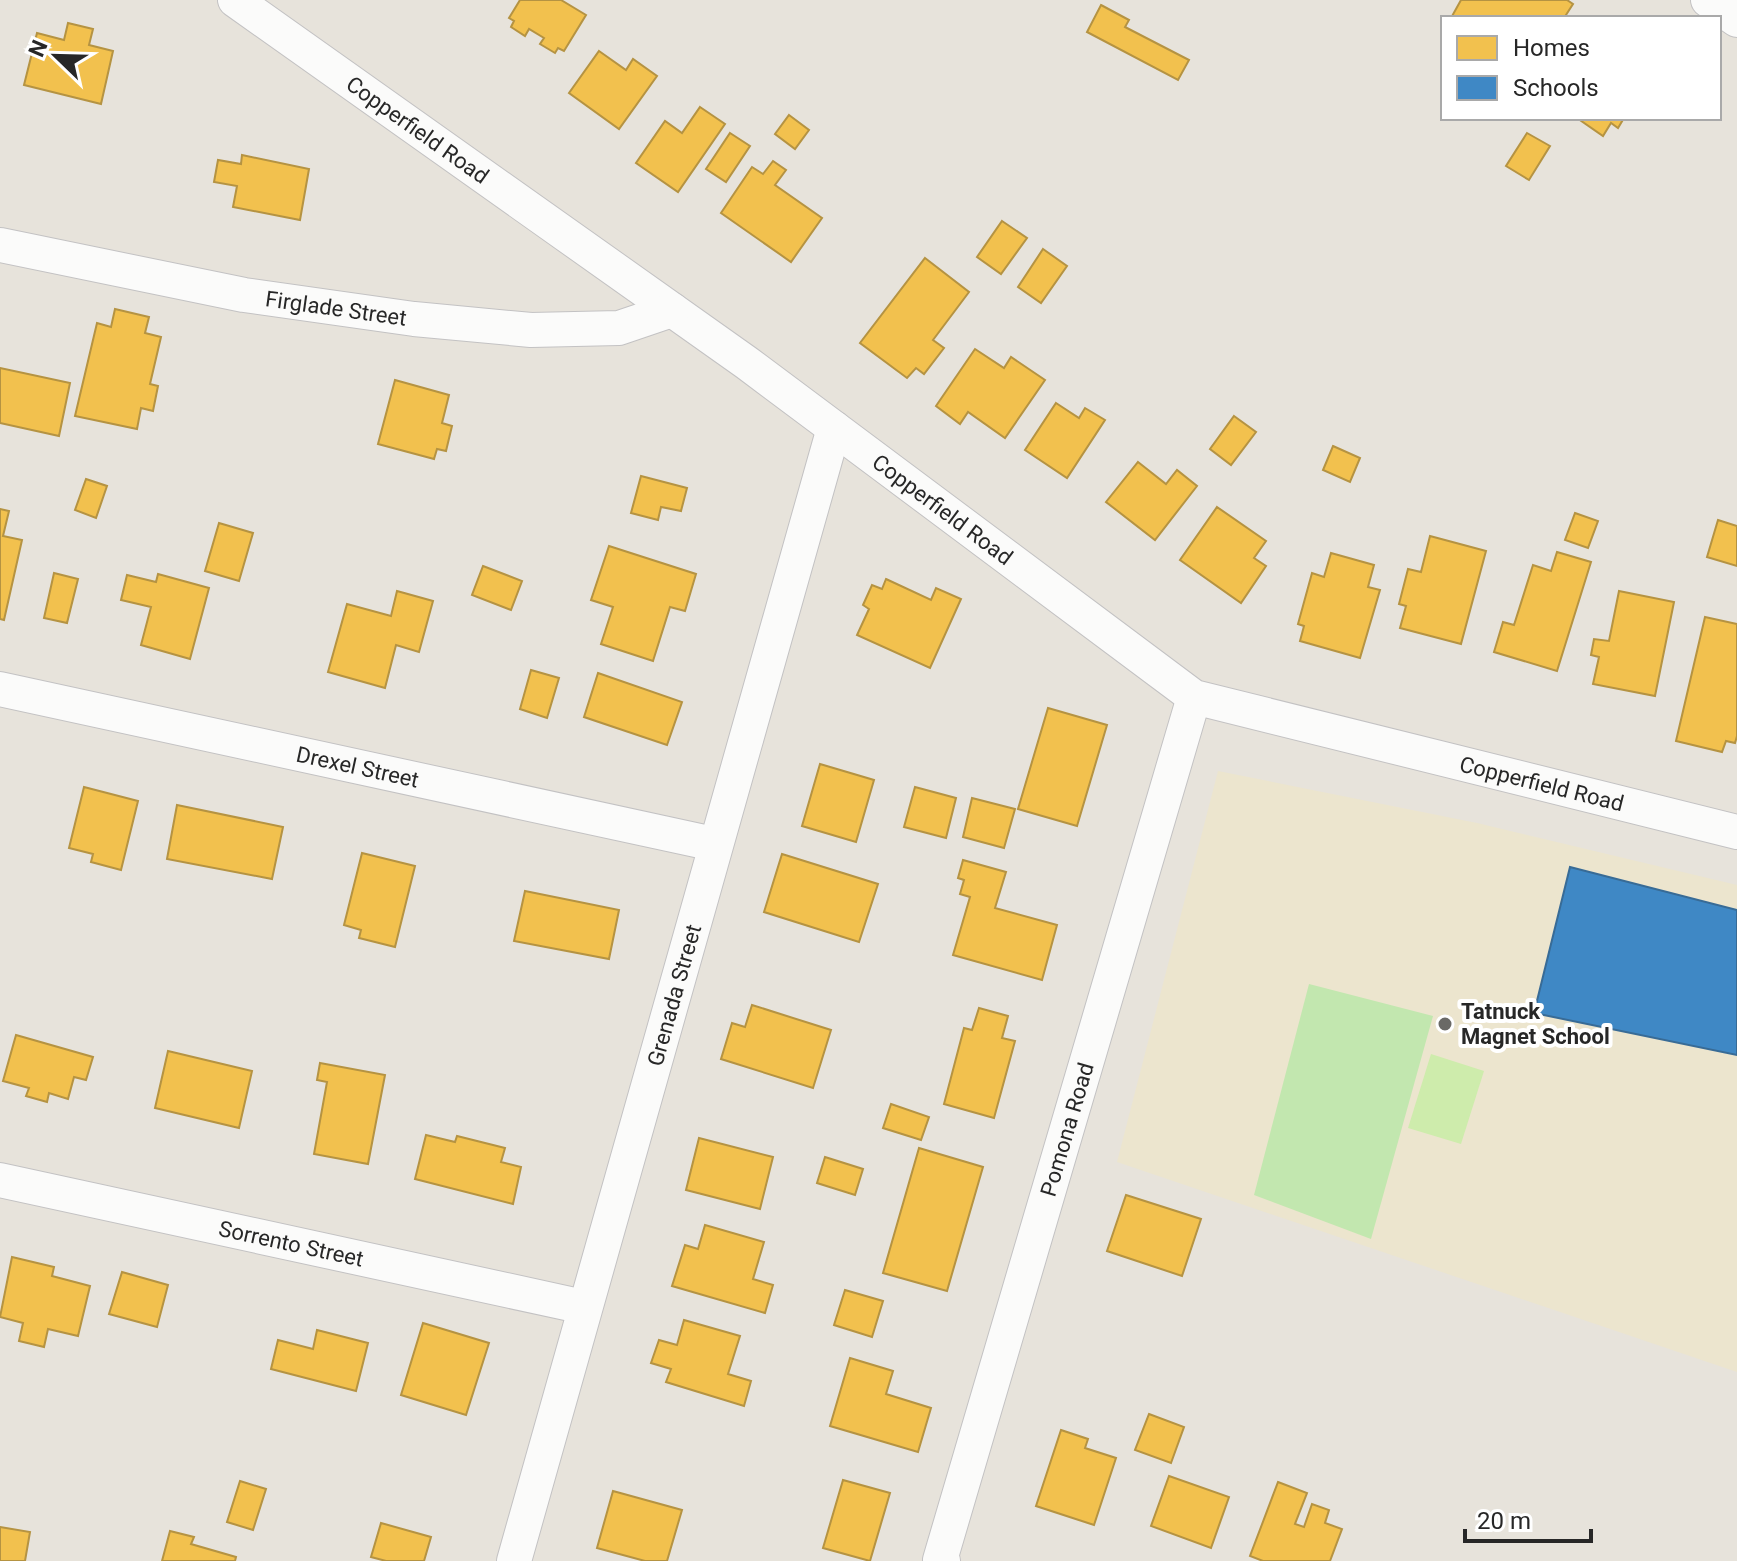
<svg xmlns="http://www.w3.org/2000/svg" width="1737" height="1561" font-family="Roboto,sans-serif">
<style>
.education{fill:#ece5ce}
.green{fill:#c2e7af}
.pitch{fill:#ceecac}
.homes{fill:#f2c14e;stroke:#b59342;stroke-width:2}
.schools{fill:#3f88c5;stroke:#386b96;stroke-width:2}
.lines{fill:none;stroke-linecap:round;stroke-linejoin:round}
.street-casing{stroke:#c3c2c3;stroke-width:36}
.street{stroke:#fbfbfa;stroke-width:34}
.poi-dot{fill:#6a6966;stroke:#fff;stroke-width:3}
.labels{text-anchor:middle;dominant-baseline:central;stroke-width:8;stroke-linejoin:round;paint-order:stroke}
.street-label{font-size:22px;fill:#272727;stroke:#fff}
.poi-label{font-size:22px;font-weight:bold;fill:#272727;stroke:#fff;text-anchor:start}
</style>
<rect width="100%" height="100%" fill="#e7e3db"/>
<polygon class="education" points="1218,771 1477,823 1737,885 1737,1372 1117,1162"/>
<polygon class="green" points="1309,984 1433,1016 1371,1239 1254,1195"/>
<polygon class="pitch" points="1431,1054 1484,1071 1461,1144 1408,1128"/>
<g class="homes">
<polygon points="520,0 561,0 586,15 564,51 558,48 555,53 540,44 544,38 529,29 525,36 511,27 514,21 509,18"/>
<polygon points="1461,0 1567,0 1573,4 1564,18 1451,18"/>
<polygon points="1101,5 1129,20 1125,27 1189,60 1178,80 1087,32"/>
<polygon points="68,23 93,29 89,45 113,51 101,104 24,85 37,33 64,40"/>
<polygon points="599,51 626,70 633,59 657,76 619,129 569,93"/>
<polygon points="700,107 725,124 678,192 636,163 665,121 682,133"/>
<polygon points="789,115 809,130 795,149 775,134"/>
<polygon points="1577,118 1624,118 1618,128 1611,123 1603,136"/>
<polygon points="730,133 750,146 726,182 706,169"/>
<polygon points="1527,133 1550,146 1529,180 1506,166"/>
<polygon points="242,155 309,169 300,220 233,207 237,186 214,182 218,160 241,164"/>
<polygon points="773,161 786,170 775,185 822,218 791,262 721,213 752,167 763,174"/>
<polygon points="1002,221 1027,238 1001,274 977,257"/>
<polygon points="1043,249 1067,266 1041,303 1018,287"/>
<polygon points="925,258 969,292 933,340 944,348 924,374 916,368 907,378 860,343"/>
<polygon points="115,309 149,317 145,333 161,337 150,384 158,386 153,411 141,408 137,429 75,416 97,323 111,327"/>
<polygon points="975,349 1004,368 1011,357 1045,380 1005,438 968,412 960,424 936,406"/>
<polygon points="0,368 70,383 59,436 0,423"/>
<polygon points="395,380 449,395 442,423 452,426 446,451 437,449 434,459 378,444"/>
<polygon points="1056,403 1079,418 1085,408 1105,420 1067,478 1025,450"/>
<polygon points="1234,416 1256,432 1231,465 1210,449"/>
<polygon points="1333,446 1360,458 1350,482 1323,470"/>
<polygon points="1138,462 1166,484 1177,470 1197,486 1155,540 1106,502"/>
<polygon points="641,476 687,488 681,511 661,507 658,520 631,513"/>
<polygon points="86,479 107,486 96,518 75,510"/>
<polygon points="1217,507 1266,541 1254,558 1266,566 1241,603 1180,560"/>
<polygon points="0,509 9,511 3,536 22,540 4,620 0,619"/>
<polygon points="1575,513 1598,521 1588,548 1565,540"/>
<polygon points="1718,520 1737,526 1737,566 1707,557"/>
<polygon points="219,523 253,533 239,581 205,571"/>
<polygon points="1430,536 1486,551 1461,644 1400,628 1406,606 1399,604 1408,569 1421,572"/>
<polygon points="609,546 696,574 685,611 670,607 653,661 601,644 613,607 591,600"/>
<polygon points="1557,552 1591,562 1557,671 1494,652 1503,622 1514,625 1533,565 1551,571"/>
<polygon points="1331,553 1374,565 1368,587 1380,590 1360,658 1300,641 1304,626 1298,624 1312,573 1324,577"/>
<polygon points="483,566 522,581 511,610 472,595"/>
<polygon points="54,573 78,579 67,623 44,618"/>
<polygon points="158,574 209,588 190,659 141,645 151,607 121,600 127,575 156,582"/>
<polygon points="886,579 931,600 936,588 961,599 930,668 857,635 869,609 863,605 872,585 882,589"/>
<polygon points="397,591 433,601 419,652 396,645 385,688 328,672 347,604 391,616"/>
<polygon points="1619,591 1674,602 1655,696 1593,684 1599,657 1591,655 1594,639 1609,641"/>
<polygon points="1705,617 1737,624 1737,736 1735,743 1726,741 1722,752 1676,741"/>
<polygon points="531,670 559,678 547,718 520,709"/>
<polygon points="598,673 682,702 667,745 584,717"/>
<polygon points="1048,708 1107,725 1077,826 1018,809"/>
<polygon points="820,764 874,780 856,842 802,826"/>
<polygon points="84,787 138,801 121,870 91,862 93,854 69,848"/>
<polygon points="915,787 956,798 946,838 904,827"/>
<polygon points="972,798 1015,809 1004,848 963,837"/>
<polygon points="177,805 283,827 272,879 167,859"/>
<polygon points="362,853 415,866 395,947 359,938 361,930 344,925"/>
<polygon points="782,854 878,884 859,942 764,912"/>
<polygon points="963,860 1006,872 995,908 1057,925 1042,980 953,955 970,897 960,894 964,880 958,878"/>
<polygon points="525,891 619,910 609,959 514,941"/>
<polygon points="752,1005 831,1030 813,1088 721,1059 732,1023 745,1027"/>
<polygon points="979,1008 1008,1016 1002,1038 1015,1041 994,1118 944,1104 964,1028 972,1030"/>
<polygon points="16,1035 93,1057 86,1080 74,1077 68,1099 49,1093 47,1102 26,1096 29,1088 3,1081"/>
<polygon points="168,1051 252,1071 239,1128 155,1108"/>
<polygon points="320,1063 385,1075 368,1164 314,1154 327,1082 317,1080"/>
<polygon points="891,1104 929,1117 921,1140 883,1128"/>
<polygon points="426,1135 455,1142 457,1136 505,1148 501,1162 521,1167 513,1204 415,1179"/>
<polygon points="699,1138 773,1157 760,1209 686,1190"/>
<polygon points="919,1148 983,1167 947,1291 883,1273"/>
<polygon points="825,1157 863,1169 855,1195 817,1183"/>
<polygon points="1126,1195 1201,1219 1182,1276 1107,1251"/>
<polygon points="705,1225 764,1242 753,1279 773,1285 765,1313 672,1286 685,1245 698,1249"/>
<polygon points="12,1257 54,1267 52,1276 90,1286 78,1336 48,1329 44,1347 19,1341 23,1323 0,1317"/>
<polygon points="122,1272 168,1285 157,1327 109,1314"/>
<polygon points="845,1290 883,1301 872,1337 834,1325"/>
<polygon points="684,1320 740,1336 728,1374 751,1381 744,1406 666,1382 671,1369 651,1363 659,1340 677,1345"/>
<polygon points="423,1323 489,1343 466,1415 401,1395"/>
<polygon points="317,1330 368,1343 356,1391 271,1369 278,1340 313,1349"/>
<polygon points="850,1358 893,1371 886,1394 931,1408 918,1452 830,1426"/>
<polygon points="1149,1414 1184,1427 1171,1463 1135,1450"/>
<polygon points="1061,1430 1088,1439 1085,1448 1116,1458 1094,1525 1036,1506"/>
<polygon points="1169,1476 1229,1497 1211,1548 1151,1526"/>
<polygon points="843,1480 890,1493 870,1561 823,1548"/>
<polygon points="240,1481 266,1489 253,1530 227,1522"/>
<polygon points="1278,1482 1307,1493 1295,1524 1304,1527 1312,1504 1329,1510 1325,1523 1342,1529 1330,1561 1263,1561 1250,1556"/>
<polygon points="613,1491 682,1510 667,1561 645,1561 597,1548"/>
<polygon points="381,1523 431,1537 424,1561 386,1561 371,1557"/>
<polygon points="0,1527 30,1532 25,1561 0,1561"/>
<polygon points="170,1531 194,1537 191,1544 236,1557 235,1561 162,1561"/>
</g>
<polygon class="schools" points="1570,867 1737,910 1737,1055 1534,1013"/>
<g class="lines">
<defs>
<g id="street">
<path id="s1" d="M235,0L747,363L1194,697L1737,832"/>
<polyline points="1708,0 1737,20"/>
<path id="s2" d="M0,245L244,295L414,319L531,330L619,328L672,310"/>
<path id="s3" d="M0,689L714,844"/>
<path id="s4" d="M0,1180L584,1307"/>
<path id="s5" d="M514,1561L834,428"/>
<path id="s6" d="M943,1561L940,1560L1194,697"/>
</g>
</defs>
<use href="#street" class="street-casing"/>
<use href="#street" class="street"/>
</g>
<circle class="poi-dot" cx="1445" cy="1024" r="8"/>
<g class="labels">
<g class="street-label">
<text stroke="none"><textPath href="#s1" startOffset="224">Copperfield Road</textPath></text>
<text stroke="none"><textPath href="#s2" startOffset="342">Firglade Street</textPath></text>
<text stroke="none"><textPath href="#s1" startOffset="872">Copperfield Road</textPath></text>
<text stroke="none"><textPath href="#s3" startOffset="366">Drexel Street</textPath></text>
<text stroke="none"><textPath href="#s1" startOffset="1544">Copperfield Road</textPath></text>
<text stroke="none"><textPath href="#s5" startOffset="588">Grenada Street</textPath></text>
<text stroke="none"><textPath href="#s6" startOffset="452">Pomona Road</textPath></text>
<text stroke="none"><textPath href="#s4" startOffset="298">Sorrento Street</textPath></text>
</g>
<g class="poi-label">
<text x="1461" y="1011">Tatnuck<tspan x="1461" dy="25">Magnet School</tspan></text>
</g>
</g>
<rect x="1441" y="16" width="280" height="104" fill="#ffffff" stroke="#a9a9a9" stroke-width="2"/>
<rect x="1457" y="36" width="40" height="24" fill="#f2c14e" stroke="#a9a9a9" stroke-width="2"/>
<text x="1513" y="56" font-size="24" fill="#272727">Homes</text>
<rect x="1457" y="76" width="40" height="24" fill="#3f88c5" stroke="#a9a9a9" stroke-width="2"/>
<text x="1513" y="96" font-size="24" fill="#272727">Schools</text>
<g transform="translate(56 56) rotate(293)" stroke="#ffffff" stroke-width="6" paint-order="stroke">
<path d="M0-6L14 30L0 20L-14 30Z" fill="#272727"/>
<text y="-12" font-size="22" font-weight="bold" text-anchor="middle" fill="#272727">N</text>
</g>
<path d="M1465 1529v12h126v-12" fill="none" stroke="#272727" stroke-width="4"/>
<text x="1477" y="1529" font-size="24" fill="#272727" stroke="#ffffff" stroke-width="6" paint-order="stroke">20 m</text>
</svg>
